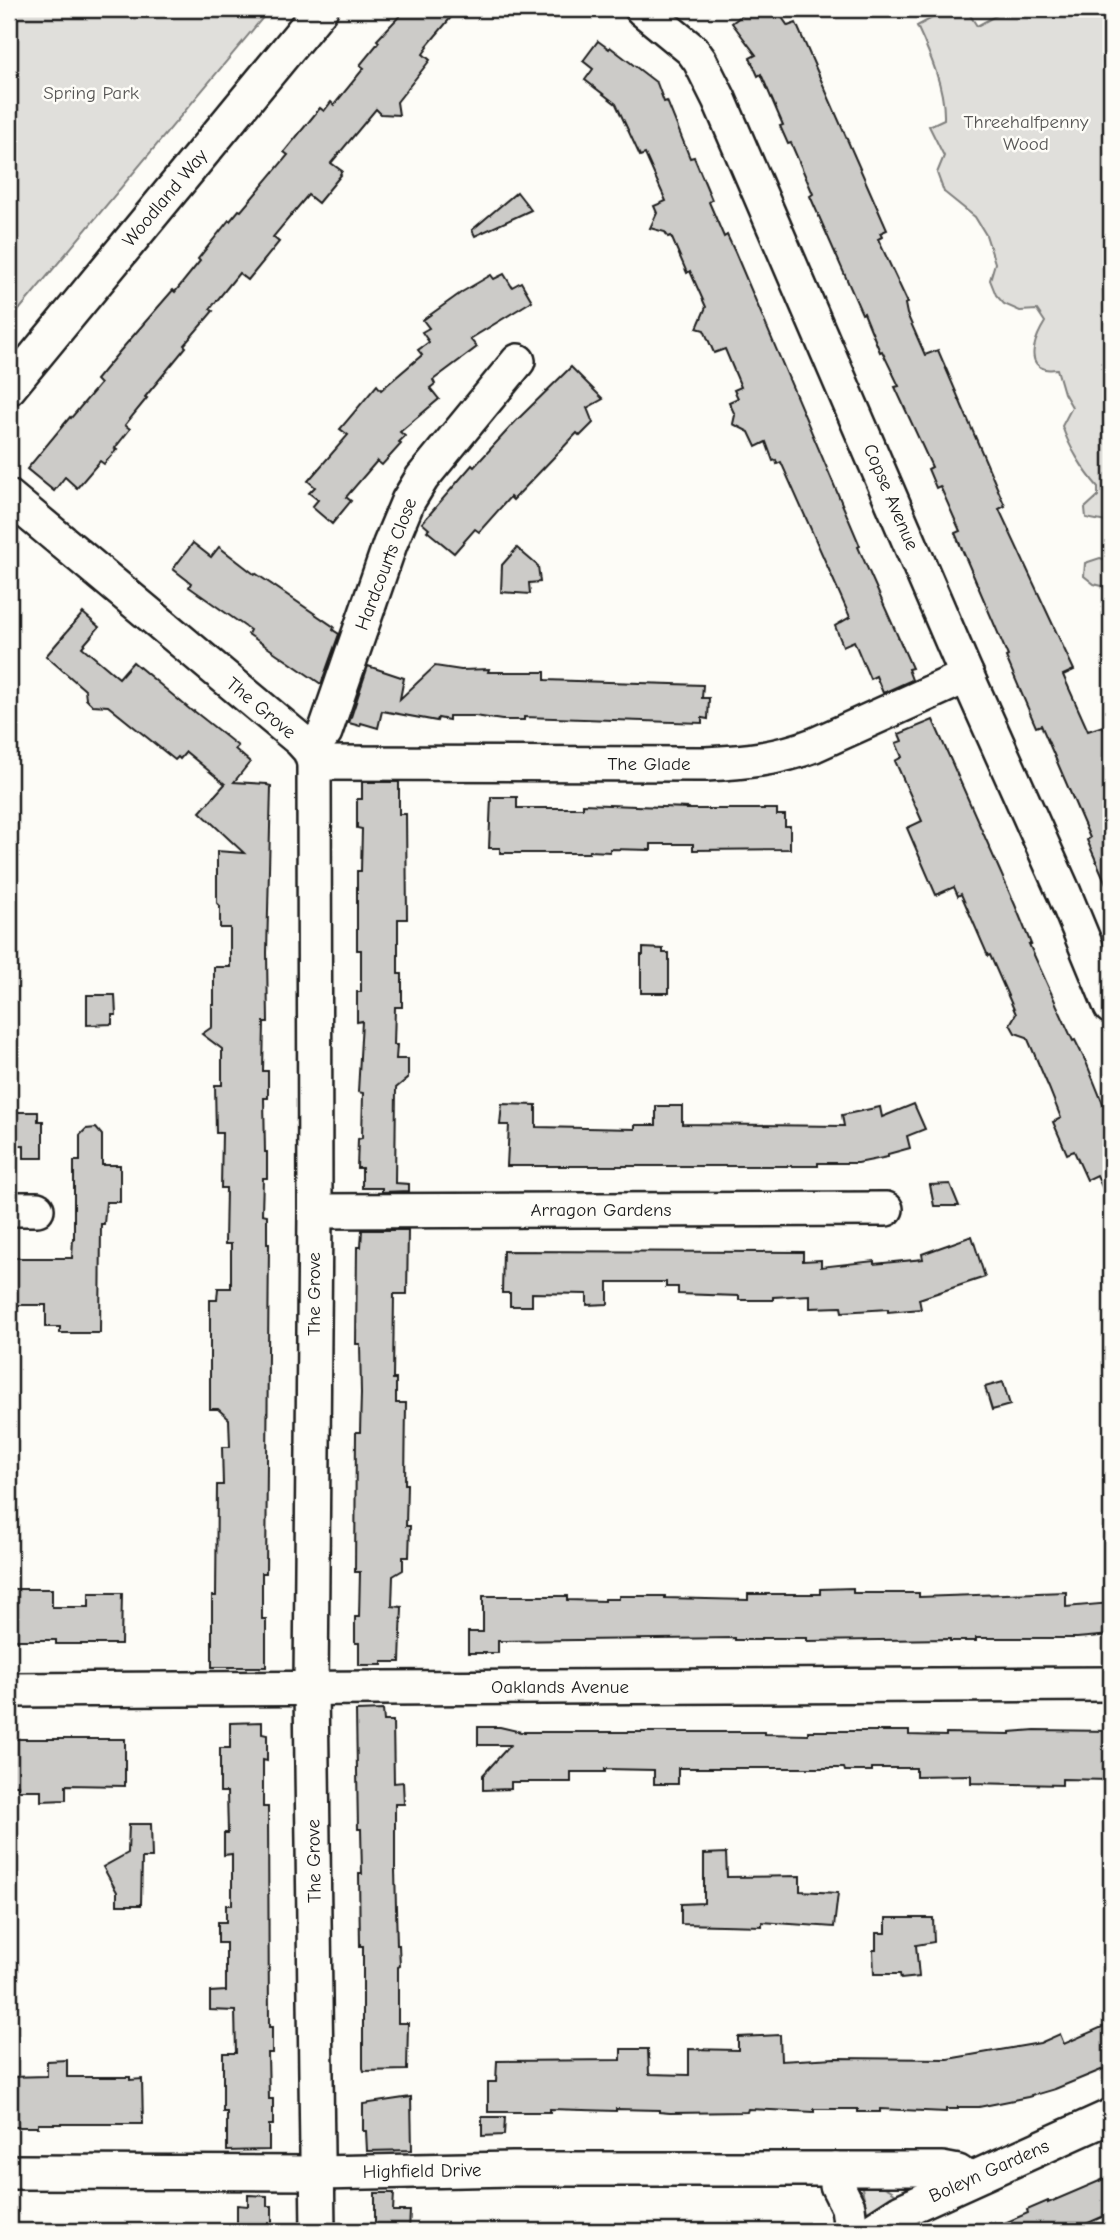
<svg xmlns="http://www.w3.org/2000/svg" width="1120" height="2240" font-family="'Comic Neue',sans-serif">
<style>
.green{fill:#e0dfdb;stroke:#7e7e7c;stroke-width:2}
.building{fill:#cccbc8;stroke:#1c1c1c;stroke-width:2}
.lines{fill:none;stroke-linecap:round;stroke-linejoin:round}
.minor-casing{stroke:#1c1c1c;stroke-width:38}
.minor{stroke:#fdfcf7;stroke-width:33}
.labels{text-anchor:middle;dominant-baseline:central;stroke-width:5;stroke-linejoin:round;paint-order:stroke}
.park-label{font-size:19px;fill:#575655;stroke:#fdfcf7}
.street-label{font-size:19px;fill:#1c1c1c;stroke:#fdfcf7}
</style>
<rect width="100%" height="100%" fill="#fdfcf7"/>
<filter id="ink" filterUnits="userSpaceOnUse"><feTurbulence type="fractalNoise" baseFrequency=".0143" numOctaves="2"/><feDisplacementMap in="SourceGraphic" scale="14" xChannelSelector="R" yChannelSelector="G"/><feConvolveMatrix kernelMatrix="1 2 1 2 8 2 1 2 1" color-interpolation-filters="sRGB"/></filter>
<g filter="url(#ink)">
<g class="green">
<polygon points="9,9 270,9 9,322"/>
<path d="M949,9H966L977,26L1008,9H1111V523L1086,518L1085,508L1098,496V487C1084,471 1069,447 1062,426L1072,407L1064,393L1057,369C1053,369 1049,370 1045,369C1023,363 1038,333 1045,322L1037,310L1020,311L1004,304L996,295L990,280L995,263L986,235L975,217L944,192L937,173L944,156L929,126L944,119C945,88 930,54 917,26Z"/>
<polygon points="1100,558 1111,561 1111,591 1106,587 1094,584 1084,576 1085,563"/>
<path d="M865,2185C879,2185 886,2185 897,2195L896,2198L870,2213L867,2212L862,2188Z"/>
</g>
<g class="building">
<polygon points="406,9 458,9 427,46 428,47 423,54 430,60 397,102 399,115 381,114 376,109 331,163 342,171 340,174 341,175 318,203 308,195 273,237 279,242 248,280 239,273 210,309 213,311 184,345 186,347 145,397 147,398 125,425 130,429 115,448 117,449 104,464 100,461 77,488 65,477 54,491 27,469 70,417 71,418 100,384 96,380 120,351 173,290 175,292 200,261 198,259 229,220 230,221 239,210 241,211 288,155 284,152 320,108 324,111 331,102 334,105 364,68 360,65 379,42 377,40"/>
<polygon points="750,9 776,9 788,26 796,23 887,230 880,233 882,237 878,239 908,303 905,304 907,314 925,355 938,350 1005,506 999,509 1074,670 1063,675 1088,731 1103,726 1111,744 1111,895 1087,840 1090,838 1058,764 1041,725 1036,727 1006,657 1008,656 955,533 960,531 940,486 936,488 928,469 932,467 895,387 899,386 882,351 880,352 864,313 862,314 810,196 813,194 791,143 788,144 780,126 783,125 761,74 758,76 750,58 756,55 732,23"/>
<polygon points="598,41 609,49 610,47 657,83 664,102 667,101 690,158 694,157 712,200 709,202 724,237 727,235 735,252 860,546 858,547 912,668 908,669 912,680 883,693 876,676 870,679 854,641 843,646 835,626 850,617 781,462 777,464 776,460 773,461 766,442 756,447 749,432 733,424 735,415 729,402 738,398 734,390 741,387 725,349 714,353 704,330 697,328 706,307 690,271 687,273 671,236 668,237 665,232 650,228 657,213 654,206 666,201 645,154 640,156 616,104 585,80 593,69 583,61"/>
<polygon points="517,192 531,210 475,236 472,230"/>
<polygon points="504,274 512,287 521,282 532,301 470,339 477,347 433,380 435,384 430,388 439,399 400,432 405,436 399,442 401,444 382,465 377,461 346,497 351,501 332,524 312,507 318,500 309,493 315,487 308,481 348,435 340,429 377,385 381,390 422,355 418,350 429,342 422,332 429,328 423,320 462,292 491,275 494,279"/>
<polygon points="571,367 603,399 587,408 593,423 580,436 577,433 513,500 510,497 479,532 475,529 454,553 427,531 429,529 422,523 472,465 474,467 516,421"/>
<polygon points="193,543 211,557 219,547 254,574 255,573 334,627 333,630 339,634 321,684 248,634 250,630 189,587 191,583 173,569"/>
<polygon points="517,548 538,566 540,582 529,583 530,594 501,592 502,565"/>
<polygon points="83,613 99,627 82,647 119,678 133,662 193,712 194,711 238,746 235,749 250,762 234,782 267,784 267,785 271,786 267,953 268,1022 264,1022 263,1071 268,1071 268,1098 264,1098 265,1152 267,1152 267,1178 263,1178 262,1214 267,1215 267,1244 269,1244 266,1573 262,1573 262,1619 266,1619 266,1667 212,1667 212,1596 216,1596 217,1485 223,1485 222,1447 230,1447 229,1419 218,1409 210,1409 210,1300 217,1300 218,1288 231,1288 231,1244 225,1244 226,1188 221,1188 222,1133 216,1133 215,1085 222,1085 222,1049 202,1034 212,1027 212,1005 214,1005 214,967 230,967 230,928 220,928 220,906 217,903 217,851 244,853 200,812 225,784 186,752 180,759 178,757 175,760 108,706 92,705 86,699 85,690 46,656"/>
<polygon points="368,666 404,678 400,699 435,666 461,670 489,669 488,672 545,672 545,680 703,685 702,698 709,698 708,719 702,718 702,723 524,717 524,720 502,720 475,716 449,716 449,720 438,718 437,721 382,711 378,728 361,723 360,726 349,723"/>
<polygon points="933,720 1015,905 1031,944 1029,944 1073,1041 1075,1040 1086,1062 1111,1124 1111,1208 1097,1175 1087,1180 1074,1151 1067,1154 1053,1122 1061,1118 1049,1088 1027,1037 1015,1033 1010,1024 1016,1014 990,955 988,956 961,894 958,896 954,887 936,895 907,828 922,821 895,761 902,757 896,743 902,741 899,734"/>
<polygon points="362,782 399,782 399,814 406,814 407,919 398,919 398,974 402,974 402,1007 395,1007 394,1045 397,1045 396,1059 408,1059 408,1078 396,1088 395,1183 409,1184 409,1191 382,1192 382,1188 362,1188 362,1168 357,1168 358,1139 362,1138 363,1093 358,1092 362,1021 357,1022 357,992 361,992 361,950 357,950 357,871 361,871 362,829 357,828 357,799 362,799"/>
<polygon points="491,797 517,797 517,808 583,808 583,804 688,808 687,809 777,809 777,815 785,815 785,826 790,826 790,849 693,850 693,844 651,844 651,850 610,849 610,852 589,851 589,853 500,853 500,848 489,848"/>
<polygon points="643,948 663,949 663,953 669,953 669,993 641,993 641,955 643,955"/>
<polygon points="87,995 115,995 116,1015 112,1015 112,1024 87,1025"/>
<polygon points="502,1104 536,1105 536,1127 635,1129 635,1125 656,1125 656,1106 682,1106 682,1124 844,1126 842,1115 880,1107 882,1117 914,1104 925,1129 907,1136 910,1148 888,1154 888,1157 858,1163 818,1163 818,1166 507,1166 509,1125 500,1125"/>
<polygon points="9,1112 38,1112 38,1121 43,1121 43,1158 24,1158 24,1145 9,1146"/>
<polygon points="96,1128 102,1135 102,1165 120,1165 120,1202 106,1202 104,1224 101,1224 100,1333 60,1333 60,1327 46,1327 46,1305 9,1305 9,1258 72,1258 73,1238 74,1238 74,1161 80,1161 80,1135 86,1129"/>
<polygon points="950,1184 959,1206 934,1206 930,1185"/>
<polygon points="362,1230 408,1230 407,1294 394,1294 393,1379 396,1379 396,1403 406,1403 405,1484 407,1484 406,1526 410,1526 409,1557 403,1557 403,1570 393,1576 392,1606 402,1607 400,1662 382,1662 382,1665 359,1665 359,1643 355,1643 355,1617 359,1617 360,1572 355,1572 356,1432 360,1432 361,1393 360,1344 356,1344 357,1247 361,1247"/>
<polygon points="972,1236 985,1277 919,1299 921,1309 888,1312 888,1309 842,1312 841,1307 810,1308 810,1295 773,1297 773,1300 739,1300 739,1296 678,1294 678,1287 666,1287 666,1282 608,1282 608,1304 587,1305 587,1294 532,1293 532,1306 510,1306 510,1293 502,1293 503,1251 803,1252 803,1261 821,1260 821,1267 874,1261 874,1264 923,1259 922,1254"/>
<polygon points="1003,1382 1010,1405 992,1410 985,1387"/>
<polygon points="853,1588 853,1593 919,1593 919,1597 1066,1592 1066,1607 1111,1603 1111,1635 1077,1638 976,1638 976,1641 950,1641 950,1639 807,1641 807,1638 761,1638 761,1640 735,1640 735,1638 498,1641 498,1653 468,1653 468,1632 483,1632 483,1596 567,1596 567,1600 605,1601 605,1599 619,1599 619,1596 665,1596 665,1598 748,1600 748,1594 820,1594 820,1589"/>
<polygon points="9,1589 52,1589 52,1607 89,1607 89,1593 122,1593 121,1644 56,1644 56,1640 9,1640"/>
<polygon points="383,1710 384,1721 393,1721 394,1783 403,1782 404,1804 395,1804 395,1870 397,1945 399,1945 400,1966 398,1967 398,2023 408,2023 407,2070 364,2071 363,2068 363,1946 360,1946 359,1874 362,1874 361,1829 358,1829 356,1711"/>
<polygon points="262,1722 262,1734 267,1735 267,1761 263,1760 263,1807 268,1807 269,2027 272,2027 272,2053 268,2053 269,2099 273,2099 273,2125 269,2125 269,2150 227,2151 227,2112 223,2112 223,2053 236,2053 235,2011 210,2010 210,1992 226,1991 226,1943 218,1943 218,1922 226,1922 226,1905 232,1905 232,1854 224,1855 224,1833 228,1833 227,1792 220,1792 220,1748 230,1748 230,1723"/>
<polygon points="478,1727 500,1727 521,1732 764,1732 764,1734 808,1735 808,1731 909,1731 909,1735 946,1736 946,1733 1010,1734 1010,1732 1035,1730 1111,1731 1111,1767 1110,1780 1062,1779 1062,1785 971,1783 971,1775 916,1776 916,1768 872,1768 872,1771 845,1771 844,1768 678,1768 678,1784 654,1784 654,1770 605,1769 605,1772 571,1772 571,1782 511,1782 511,1789 483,1790 483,1775 510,1745 478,1745"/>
<polygon points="9,1739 125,1739 125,1786 66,1785 66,1800 41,1801 41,1790 18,1790 18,1785 9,1785"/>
<polygon points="129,1824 151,1824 152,1858 142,1858 141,1905 117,1905 117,1892 103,1867 128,1853"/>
<polygon points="726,1853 727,1877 800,1876 800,1891 838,1893 834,1927 762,1922 762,1926 681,1924 681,1904 704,1903 704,1854"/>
<polygon points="886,1918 933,1918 934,1942 916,1945 919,1977 901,1979 900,1974 874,1974 873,1950 876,1950 876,1933 886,1933"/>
<polygon points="1111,2023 1111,2066 1055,2089 1028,2097 979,2107 958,2107 958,2109 946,2109 946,2112 880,2109 880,2112 858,2112 858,2109 814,2109 814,2112 748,2109 747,2112 670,2113 659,2112 659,2110 616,2109 616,2111 550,2109 550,2112 488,2112 488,2082 496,2082 497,2061 621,2060 621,2049 648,2049 649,2074 689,2075 689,2049 738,2050 738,2037 780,2035 781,2061 835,2058 948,2059 1040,2043 1060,2034 1064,2044"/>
<polygon points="67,2060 67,2077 130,2077 130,2080 142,2079 143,2124 38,2124 38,2127 12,2127 12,2123 9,2123 9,2077 47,2076 47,2061"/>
<polygon points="411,2097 412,2150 367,2151 366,2131 363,2131 363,2104"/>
<polygon points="482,2117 505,2117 504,2135 482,2136"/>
<polygon points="1111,2176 1111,2213 1070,2231 986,2231 1028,2213 1027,2210 1048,2201 1048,2203"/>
<polygon points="375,2193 394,2193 393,2211 410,2211 409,2231 375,2231"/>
<polygon points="248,2195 267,2196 267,2206 272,2206 272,2231 237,2231 237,2205 248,2206"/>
</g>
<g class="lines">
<defs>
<g id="minor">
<polyline points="642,9 692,50 700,61 719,99 964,669 1064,893 1111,1007"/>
<polyline points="9,388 321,9"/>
<polyline points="9,497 300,740 310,751 314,763 315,1211 311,1688 318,2231"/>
<polyline points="310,751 325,732 390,544 408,501 422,478 518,361"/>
<path d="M314,763L706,764C744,762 778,759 814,745L967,676"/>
<polyline points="9,1209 37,1209"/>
<polyline points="315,1211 886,1209"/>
<polyline points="9,1690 1111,1684"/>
<polyline points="836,2169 837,2185 848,2207 851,2231"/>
<polyline points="9,2172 319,2173 513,2169 942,2169 958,2172 968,2180"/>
<polyline points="870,2231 901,2211 1111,2116"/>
</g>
</defs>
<use href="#minor" class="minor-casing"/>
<use href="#minor" class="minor"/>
</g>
</g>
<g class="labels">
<g class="park-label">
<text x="91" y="93">Spring Park</text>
<text x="1026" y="122">Threehalfpenny<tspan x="1026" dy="22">Wood</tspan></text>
</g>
<g class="street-label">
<text transform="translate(165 198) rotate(-50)">Woodland Way</text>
<text transform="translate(891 497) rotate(67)">Copse Avenue</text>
<text transform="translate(386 564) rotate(-69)">Hardcourts Close</text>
<text transform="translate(261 708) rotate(40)">The Grove</text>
<text x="649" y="764">The Glade</text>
<text x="601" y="1210">Arragon Gardens</text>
<text transform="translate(314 1294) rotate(-90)">The Grove</text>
<text x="560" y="1687">Oaklands Avenue</text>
<text transform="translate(314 1861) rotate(-91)">The Grove</text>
<text transform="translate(422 2171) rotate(-1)">Highfield Drive</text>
<text transform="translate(989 2171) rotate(-24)">Boleyn Gardens</text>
</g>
</g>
<rect width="1120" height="2240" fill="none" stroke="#fdfcf7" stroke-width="35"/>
<rect x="18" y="18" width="1085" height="2205" fill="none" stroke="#1c1c1c" stroke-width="2.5" filter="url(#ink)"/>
</svg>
